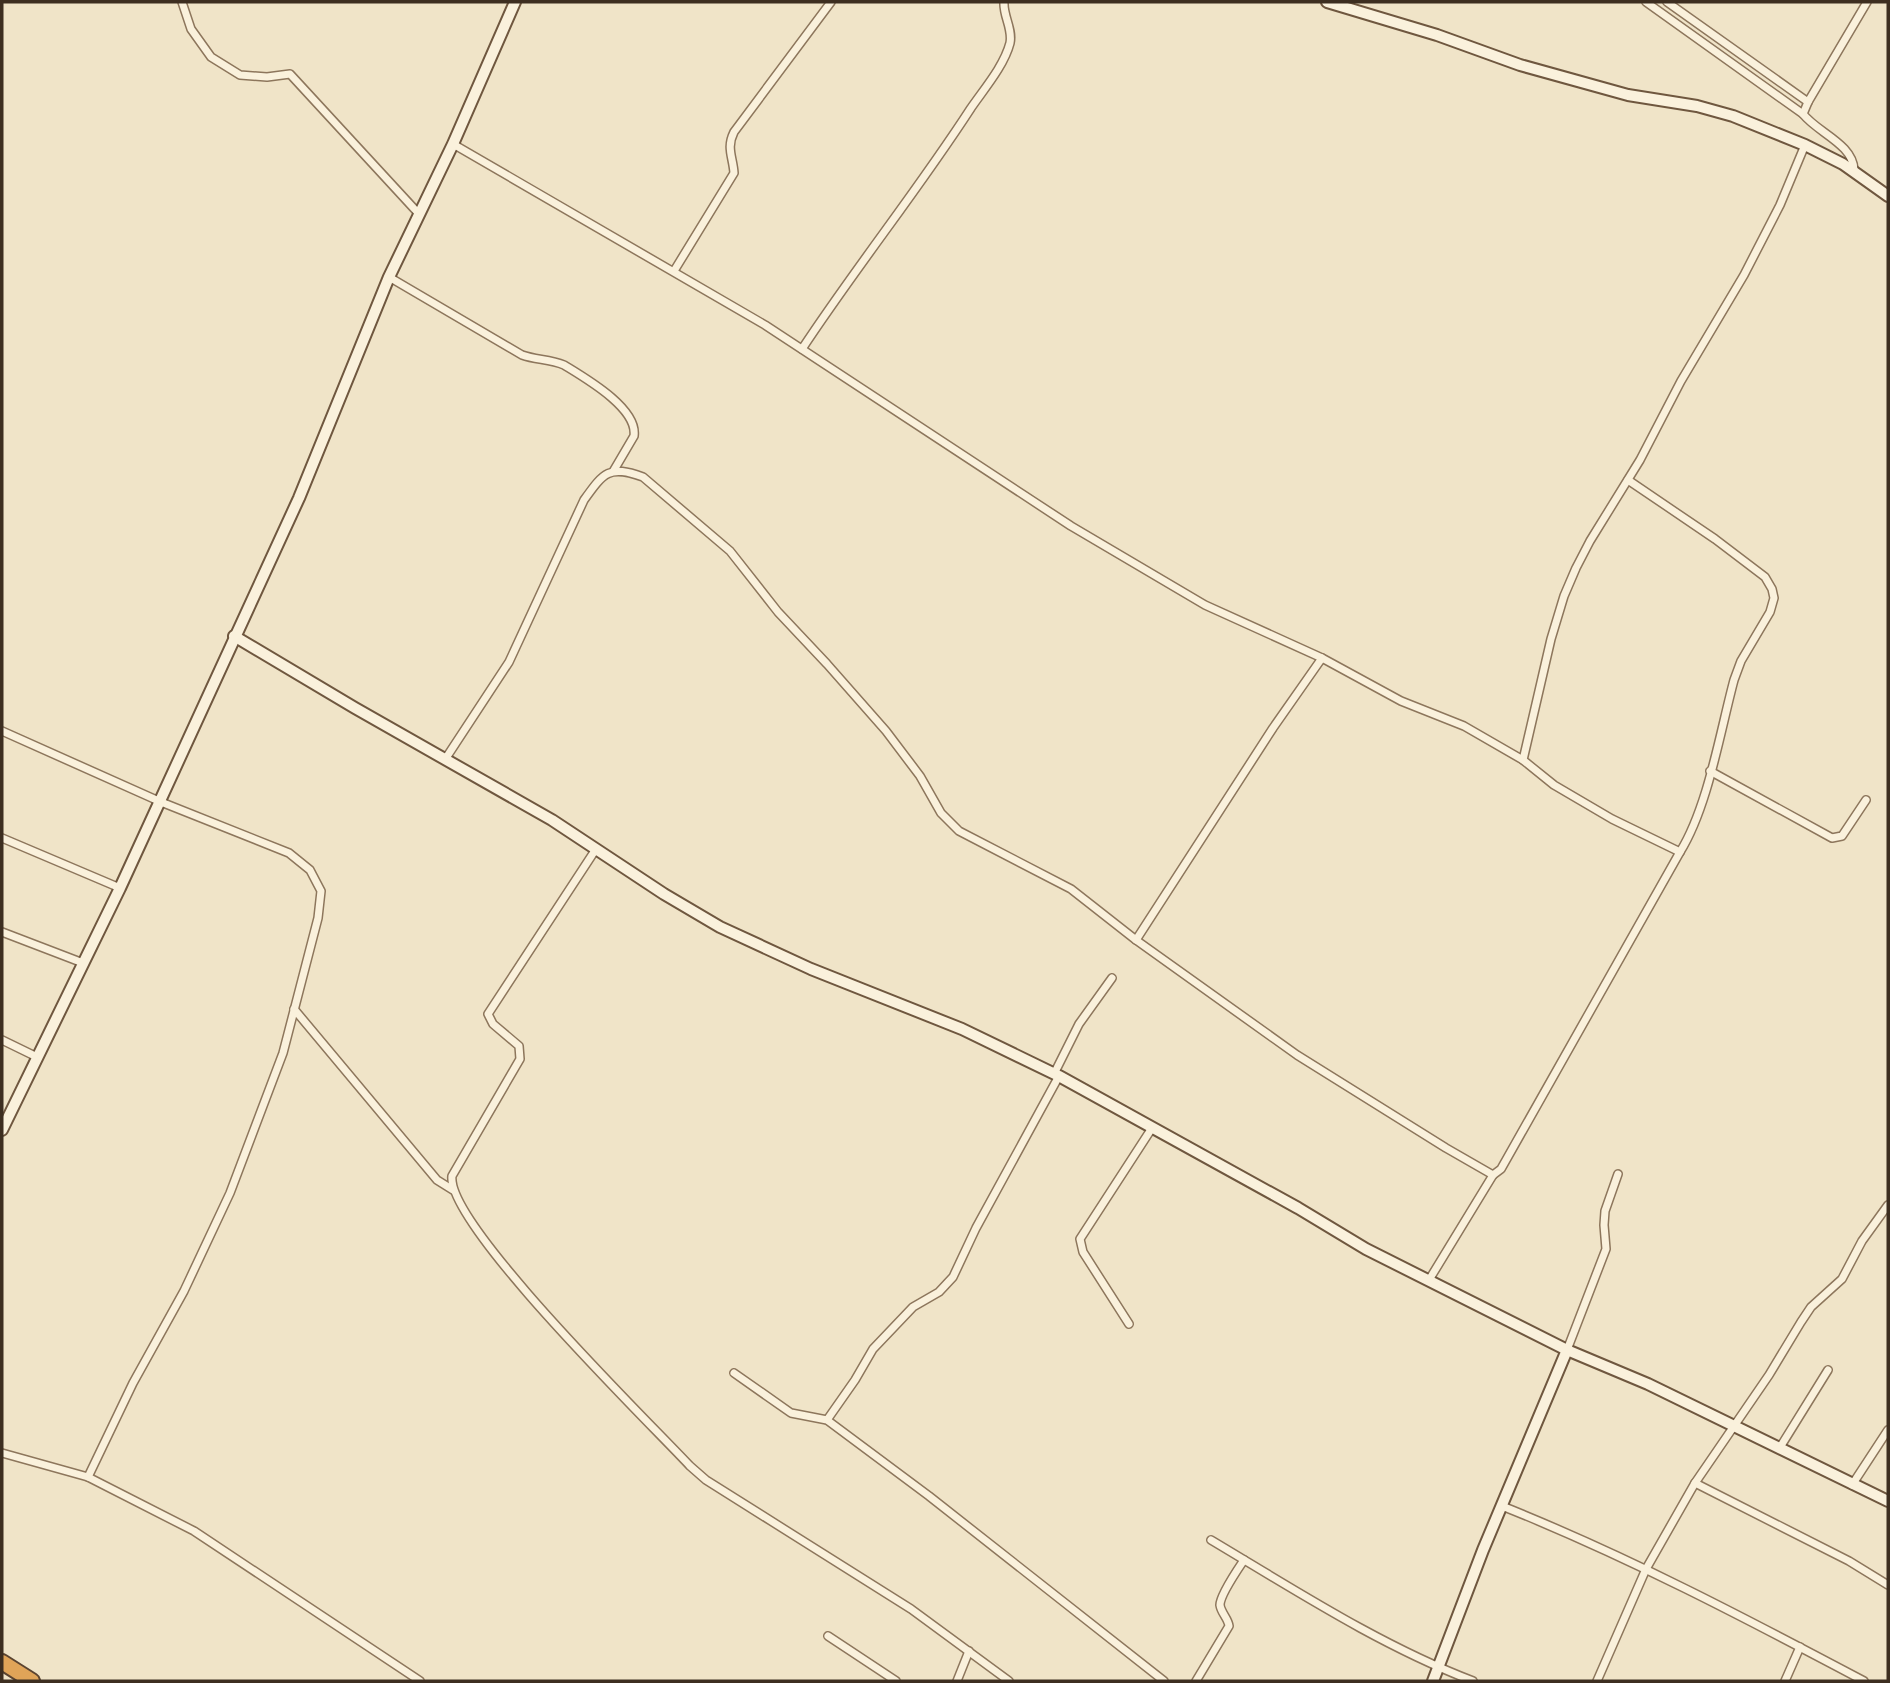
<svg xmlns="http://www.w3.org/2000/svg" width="1890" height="1683" font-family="'Libre Baskerville',serif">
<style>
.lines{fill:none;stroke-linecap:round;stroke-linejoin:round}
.street-casing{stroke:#8d765c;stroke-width:10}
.secondary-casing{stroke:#6f573f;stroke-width:14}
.highway-casing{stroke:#5b4430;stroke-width:18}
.street{stroke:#faf1dc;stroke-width:7}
.secondary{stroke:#faf1dc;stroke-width:10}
.highway{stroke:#e0a458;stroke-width:14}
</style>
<rect width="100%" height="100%" fill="#f0e4c8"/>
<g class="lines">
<defs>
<g id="street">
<polyline points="182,2 191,29 211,57 240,75 267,77 290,74 419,214"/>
<polyline points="1646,2 1803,114"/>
<polyline points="1667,2 1808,102"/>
<polyline points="453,144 765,325 1071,526 1205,605 1322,658 1401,701 1464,726 1523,760"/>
<path d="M1854,170C1853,144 1818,133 1803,114L1808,102L1867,2"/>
<path d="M674,271L734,173C733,157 726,148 734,132L831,2"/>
<path d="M389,277L522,355C536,360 550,359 564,365C585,378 638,408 634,436L614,470"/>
<path d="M802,349C856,267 918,190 971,108C984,89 1004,66 1010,43C1013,29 1003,16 1004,2"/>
<path d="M1628,480L1715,539L1765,577L1772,589L1774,598L1770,612L1741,661L1734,680C1720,732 1708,807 1680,852"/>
<polyline points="2,731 161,802 289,853 310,870 321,891 318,918 283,1053 230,1193 184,1291 133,1383 88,1477"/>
<path d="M446,758L509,662L584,500C604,472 609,465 643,477L730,551L778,612L827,664L886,731L920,776L941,813L959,831L1071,889L1136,940L1297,1055L1446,1148L1493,1175L1501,1169L1680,852L1612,819L1554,785L1523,760L1551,639L1564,596L1576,568L1590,541L1640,460L1681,381L1744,275L1780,205L1805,145"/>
<polyline points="1710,771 1832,838 1842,836 1866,800"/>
<polyline points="2,838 120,888"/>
<path d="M596,849L488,1014L493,1024L519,1046L520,1059L452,1176C446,1224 650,1423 690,1466L706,1480L911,1609L1009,1681"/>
<polyline points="2,932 83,963"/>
<polyline points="1136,940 1273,728 1322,658"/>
<polyline points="294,1009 437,1180 453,1190"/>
<polyline points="2,1040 37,1057"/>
<polyline points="1054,1074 1079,1024 1112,978"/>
<polyline points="1429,1280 1493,1175"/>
<polyline points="1129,1324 1083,1252 1080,1239 1152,1128"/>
<polyline points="1567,1350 1606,1249 1604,1225 1605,1211 1618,1174"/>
<polyline points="734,1373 791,1413 827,1420 929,1496 1164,1681"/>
<polyline points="827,1420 855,1380 873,1349 913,1307 939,1292 953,1277 976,1228 1059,1076"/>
<polyline points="1779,1449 1828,1370"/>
<polyline points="2,1453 88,1477 194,1531 420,1681"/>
<polyline points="1695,1483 1849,1561 1888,1585"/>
<polyline points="1852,1485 1888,1430"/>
<path d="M1502,1506C1627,1556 1745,1618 1864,1681"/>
<path d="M1211,1540C1295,1590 1381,1646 1473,1681"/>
<polyline points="828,1636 896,1681"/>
<polyline points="957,1681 969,1651"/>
<path d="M1196,1681L1229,1626C1228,1618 1221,1613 1220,1605C1220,1595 1238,1569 1244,1560"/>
<polyline points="1597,1681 1646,1569 1695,1483 1769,1375 1801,1322 1811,1307 1842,1279 1862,1241 1888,1205"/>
<polyline points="1785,1681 1800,1647"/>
</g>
<g id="secondary">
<polyline points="1327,2 1437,35 1520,65 1628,95 1697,106 1733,116 1805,145 1843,164 1888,196"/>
<polyline points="234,636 355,708 552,820 664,894 720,927 811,969 962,1029 1059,1076 1298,1208 1366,1249 1567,1350 1648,1384 1888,1501"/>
<polyline points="2,1130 120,888 299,498 389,277 453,144 515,2"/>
<polyline points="1433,1681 1483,1550 1567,1350"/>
</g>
<polyline id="highway" points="2,1662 32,1681"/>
</defs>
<use href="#street" class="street-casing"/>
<use href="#secondary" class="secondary-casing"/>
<use href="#highway" class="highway-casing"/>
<use href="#street" class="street"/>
<use href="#secondary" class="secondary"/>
<use href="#highway" class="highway"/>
</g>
<rect width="1890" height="1683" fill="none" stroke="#3d2e20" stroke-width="7"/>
</svg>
